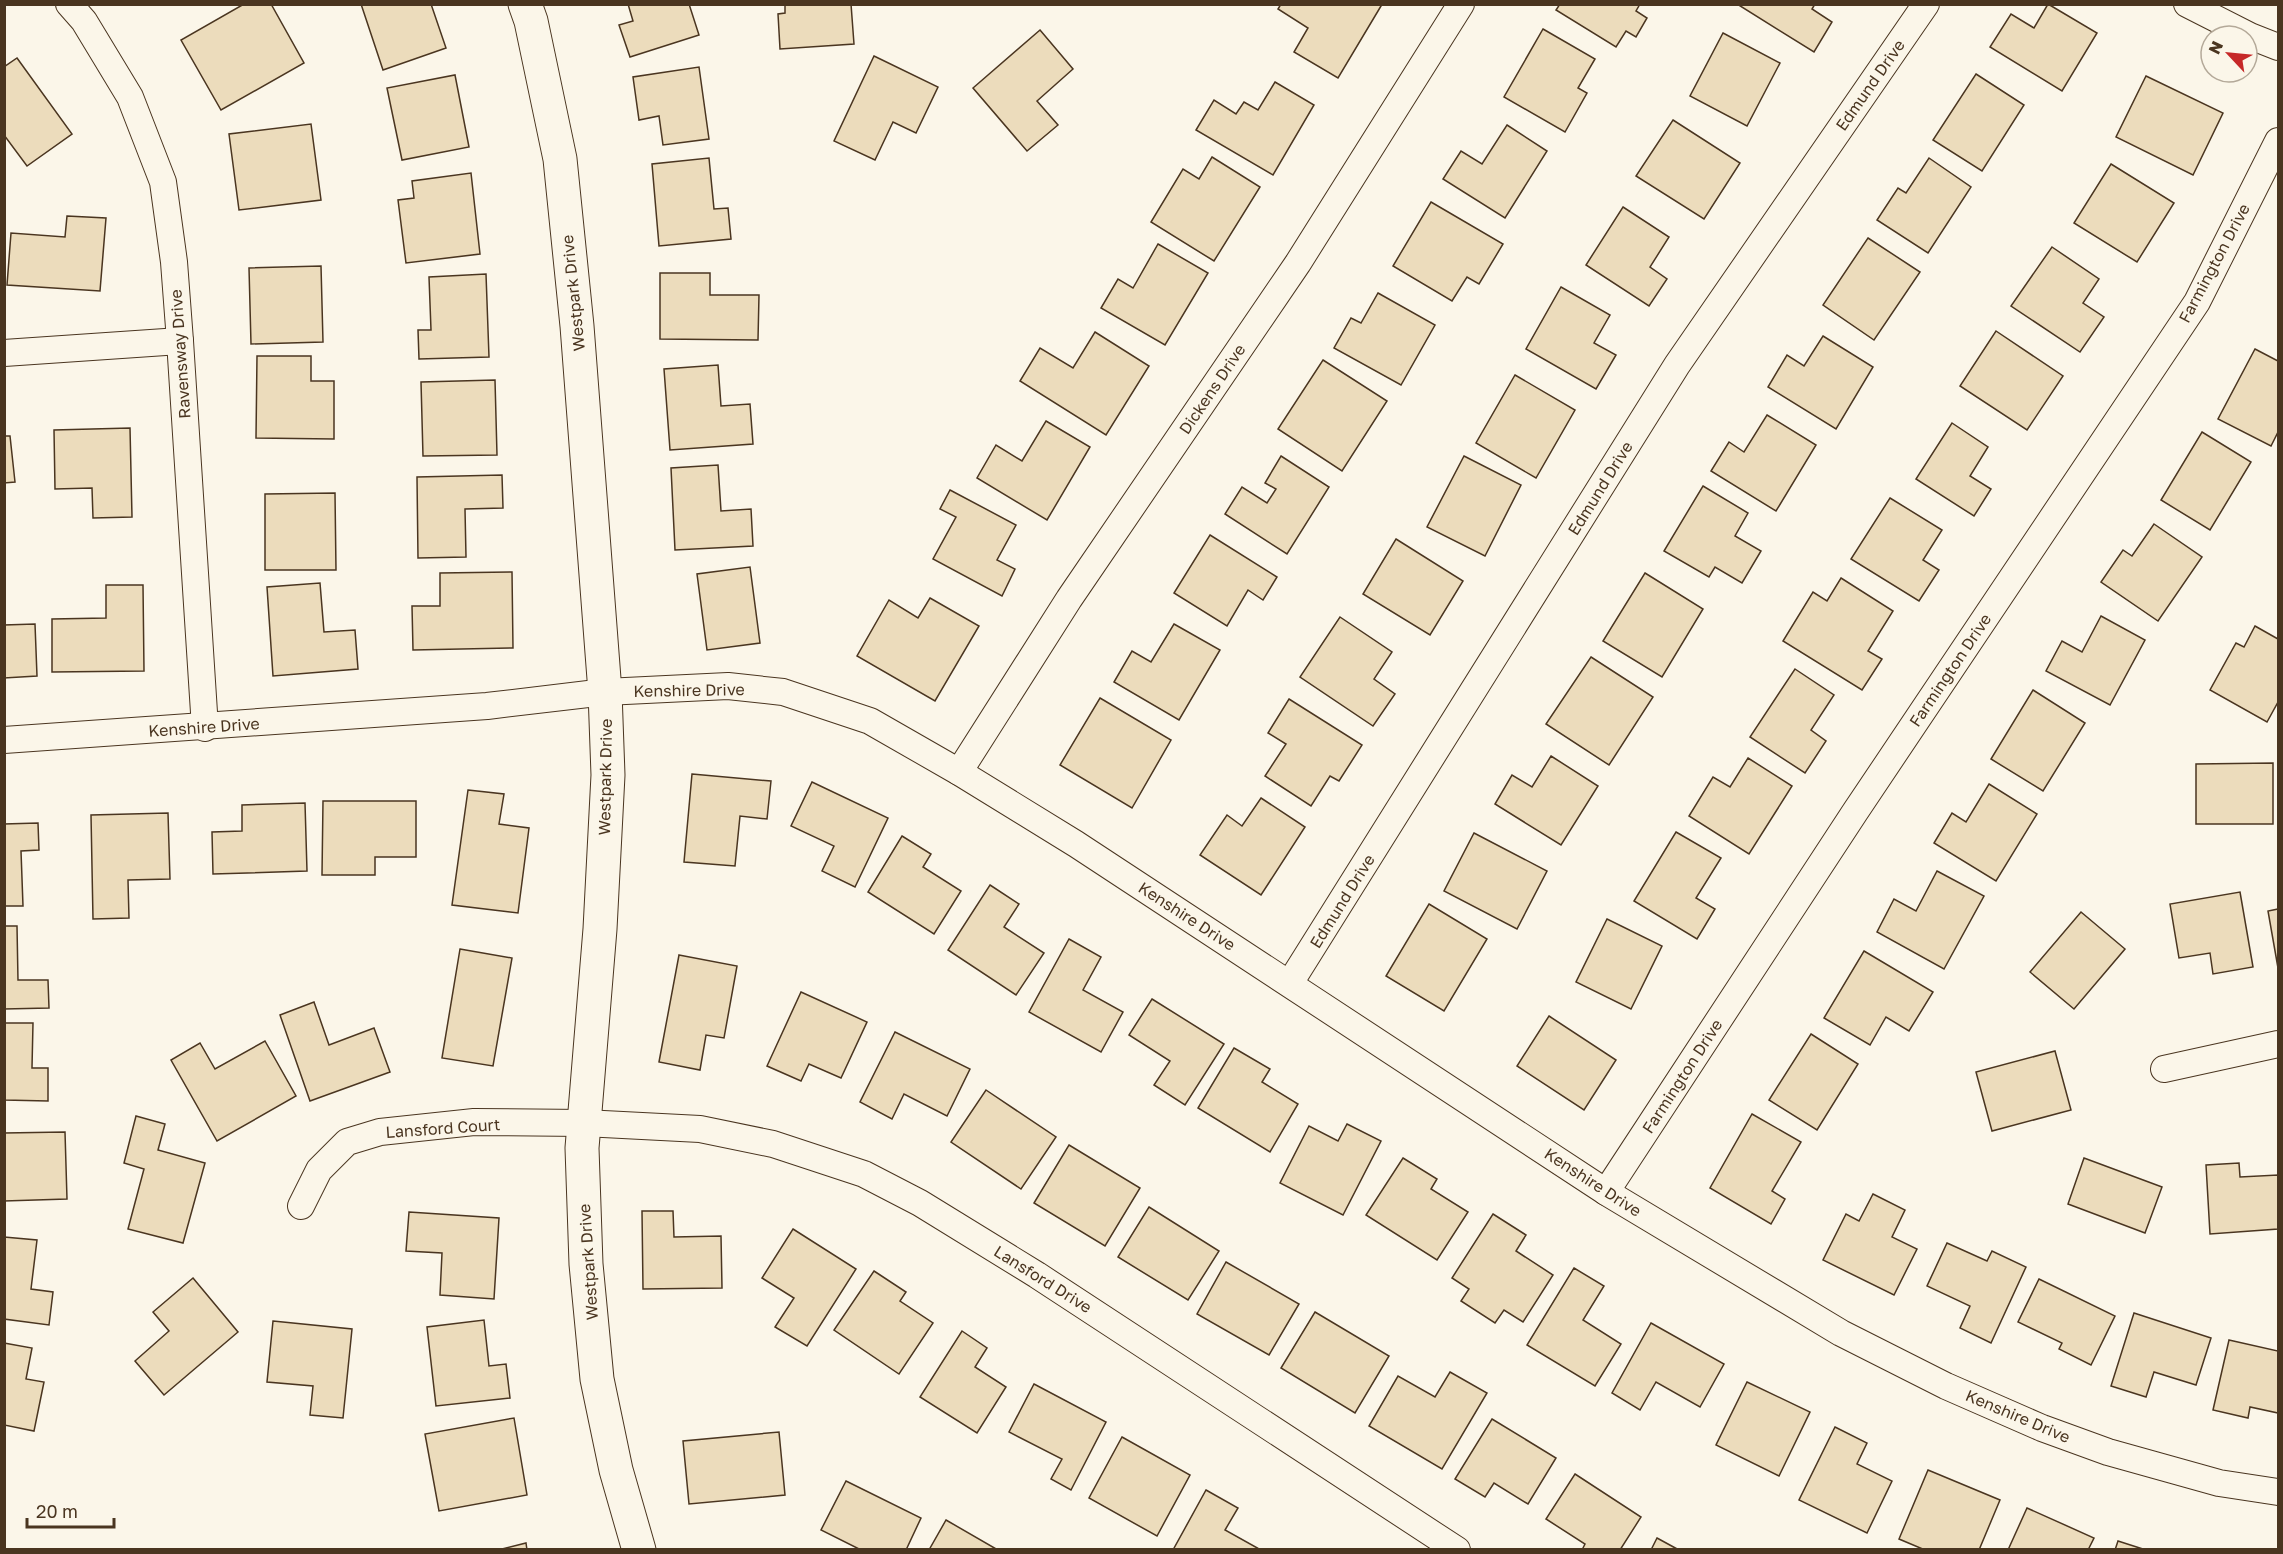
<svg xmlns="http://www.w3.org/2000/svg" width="2283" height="1554" font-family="'Golos Text',sans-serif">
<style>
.building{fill:#ecdcbc;stroke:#4a3520;stroke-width:1.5}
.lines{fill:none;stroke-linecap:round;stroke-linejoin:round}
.street-casing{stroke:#4a3520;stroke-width:28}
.secondary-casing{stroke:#4a3520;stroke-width:35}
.street{stroke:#fbf6e9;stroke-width:26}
.secondary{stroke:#fbf6e9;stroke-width:33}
.labels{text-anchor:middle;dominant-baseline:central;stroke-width:4.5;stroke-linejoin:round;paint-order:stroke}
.street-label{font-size:16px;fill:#4a3520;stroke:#fbf6e9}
</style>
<rect width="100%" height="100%" fill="#fbf6e9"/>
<g class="building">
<polygon points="244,4 271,4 304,63 221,110 181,40"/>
<polygon points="361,4 431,4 446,48 383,70"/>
<polygon points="628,4 689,4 699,35 630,57 619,25 633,21"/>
<polygon points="785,4 851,4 854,44 780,49 778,14 785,13"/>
<polygon points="1281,4 1379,4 1381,6 1338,78 1294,52 1308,28 1278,9"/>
<polygon points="1560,4 1640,4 1636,11 1647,18 1636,37 1626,31 1616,47 1556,10"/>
<polygon points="1737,4 1815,4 1812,9 1832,22 1814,52"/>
<polygon points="2048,4 2097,33 2062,91 1990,47 2011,14 2034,28"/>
<polygon points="1543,29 1595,59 1578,88 1587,93 1565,132 1504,97"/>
<polygon points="1040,30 1073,69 1037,101 1058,125 1027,151 973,88"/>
<polygon points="1723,33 1780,63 1747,126 1690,96"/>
<polygon points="874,56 938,87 916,133 893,122 875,160 834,141"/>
<polygon points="17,58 72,134 27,166 4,135 4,67"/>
<polygon points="699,67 709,139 663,145 659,116 639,120 633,77"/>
<polygon points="1976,74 2024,105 1982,171 1933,140"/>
<polygon points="455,75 469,147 402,160 387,88"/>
<polygon points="2146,76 2223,113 2193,175 2116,137"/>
<polygon points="1275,82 1314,105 1273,175 1196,130 1214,100 1236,114 1244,102 1258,110"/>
<polygon points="1673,120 1740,163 1704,219 1636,176"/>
<polygon points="311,124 321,200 239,210 229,134"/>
<polygon points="1507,125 1547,151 1505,218 1443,179 1461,151 1482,164"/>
<polygon points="1212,157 1260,187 1214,261 1151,222 1183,169 1199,179"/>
<polygon points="709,158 714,209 728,208 731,239 659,246 652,164"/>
<polygon points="1929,158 1971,187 1928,253 1877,220 1898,188 1906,193"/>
<polygon points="2111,164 2174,203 2137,262 2074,223"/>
<polygon points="471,173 480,254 406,263 398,200 414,198 412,181"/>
<polygon points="1431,202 1503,244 1479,284 1467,277 1452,301 1393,266"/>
<polygon points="1623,207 1669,237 1650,267 1667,279 1649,306 1586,265"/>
<polygon points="67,216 106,218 100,291 7,285 11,233 65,237"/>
<polygon points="1868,238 1920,272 1874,340 1823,305"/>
<polygon points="1158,244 1208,273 1165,345 1101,308 1118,279 1133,288"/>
<polygon points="2052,247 2099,279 2083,303 2104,317 2080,352 2011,306"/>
<polygon points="321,266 323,342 251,344 249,268"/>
<polygon points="660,273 710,273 710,295 759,295 758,340 660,339"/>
<polygon points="486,274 489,357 419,359 418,330 431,330 429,277"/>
<polygon points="1561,287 1610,315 1594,343 1616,355 1596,389 1526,349"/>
<polygon points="1378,293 1435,325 1401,385 1334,348 1351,318 1361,323"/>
<polygon points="1996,331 2063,376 2027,430 1960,386"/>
<polygon points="1095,332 1149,366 1106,435 1020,381 1040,348 1073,368"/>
<polygon points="1823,336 1873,367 1836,429 1768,387 1787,355 1804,366"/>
<polygon points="2255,349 2278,361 2278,432 2271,446 2218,419"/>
<polygon points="257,356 311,356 311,381 334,381 334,439 256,438"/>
<polygon points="1323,360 1387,401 1342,471 1278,429"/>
<polygon points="718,365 721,406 750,404 753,444 670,450 664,369"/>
<polygon points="1515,375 1575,410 1536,478 1476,443"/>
<polygon points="495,380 497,455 423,456 421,382"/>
<polygon points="1767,415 1816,445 1776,511 1711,471 1729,442 1744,452"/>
<polygon points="1046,421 1090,447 1047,520 977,478 996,445 1022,461"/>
<polygon points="1952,423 1988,447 1970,476 1991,489 1974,516 1916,479"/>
<polygon points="130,428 132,517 93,518 92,488 55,489 54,430"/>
<polygon points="2202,432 2251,462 2210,530 2161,500"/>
<polygon points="4,436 10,436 15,482 4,483"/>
<polygon points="1281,456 1329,487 1287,554 1225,514 1242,487 1267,503 1276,489 1265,483"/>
<polygon points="1464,456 1521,485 1485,556 1427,527"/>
<polygon points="718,465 721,511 751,509 753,546 675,550 671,468"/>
<polygon points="502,475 503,508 465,509 466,557 418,558 417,477"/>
<polygon points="1703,486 1748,513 1735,536 1761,551 1742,583 1715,567 1709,577 1664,551"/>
<polygon points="950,490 1016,525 997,560 1015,569 1002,596 933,559 956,517 940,509"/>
<polygon points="335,493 336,570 265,570 265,494"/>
<polygon points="1890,498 1942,530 1923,560 1939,570 1919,601 1851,559"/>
<polygon points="2154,524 2202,557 2158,621 2101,582 2123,550 2132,556"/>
<polygon points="1210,535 1277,577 1263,600 1248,590 1227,626 1174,593"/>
<polygon points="1396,539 1463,581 1430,635 1363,594"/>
<polygon points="750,567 760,643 707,650 697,574"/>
<polygon points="512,572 513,648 413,650 412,606 440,606 440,573"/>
<polygon points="1645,573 1703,609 1662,677 1603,641"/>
<polygon points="1841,578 1893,611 1868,651 1882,659 1862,690 1783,641 1813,592 1827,601"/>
<polygon points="320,583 324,632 355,630 358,669 273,676 267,587"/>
<polygon points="106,585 143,585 144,671 52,672 52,619 106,618"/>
<polygon points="930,598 979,626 935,701 857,656 889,600 918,618"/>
<polygon points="2101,616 2145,640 2110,705 2046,671 2062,641 2082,652"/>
<polygon points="1340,617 1392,652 1374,679 1395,694 1373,726 1300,677"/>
<polygon points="35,624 37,676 4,678 4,625"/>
<polygon points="1174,624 1220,650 1179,720 1114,682 1132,651 1151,662"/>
<polygon points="2255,626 2278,639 2278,702 2267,722 2210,690 2236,643 2244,647"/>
<polygon points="1591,657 1653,697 1609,765 1546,724"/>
<polygon points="1795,669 1834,695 1811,730 1826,741 1805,773 1750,737"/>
<polygon points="2033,690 2085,723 2043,791 1991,759"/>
<polygon points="1100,698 1171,740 1132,808 1060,765"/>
<polygon points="1289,699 1362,745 1339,781 1330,776 1311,806 1265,776 1286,744 1268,733"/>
<polygon points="1551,756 1598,786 1561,845 1495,804 1512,775 1532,787"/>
<polygon points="1748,758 1792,786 1749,854 1689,816 1713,777 1730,787"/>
<polygon points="2273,763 2273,824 2196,824 2196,764"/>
<polygon points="692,774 771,781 767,819 740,816 735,866 684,862"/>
<polygon points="812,782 888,818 855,887 822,871 834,846 791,826"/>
<polygon points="1989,784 2037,814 1996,881 1934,843 1952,813 1966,822"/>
<polygon points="468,790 504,794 499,824 529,828 518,913 452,905"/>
<polygon points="1261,798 1305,827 1261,895 1200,855 1227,815 1242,826"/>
<polygon points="323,801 416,801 416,857 375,857 375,875 322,875"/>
<polygon points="305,803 307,871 213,874 212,832 242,831 242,805"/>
<polygon points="168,813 170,879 128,880 129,918 93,919 91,815"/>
<polygon points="38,823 39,850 21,851 23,906 4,906 4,824"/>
<polygon points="1676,832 1721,858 1696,898 1715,909 1697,939 1634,901"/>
<polygon points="1474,833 1547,871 1517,929 1444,891"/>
<polygon points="902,836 931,854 923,867 961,891 934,934 868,892"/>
<polygon points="1937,871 1984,896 1944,969 1877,932 1894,899 1916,911"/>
<polygon points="990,885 1019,904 1004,927 1044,953 1016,995 948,950"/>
<polygon points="2240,892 2253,967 2213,974 2210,953 2179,958 2170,904"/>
<polygon points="1429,904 1487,939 1444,1011 1386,976"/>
<polygon points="2278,909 2278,968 2268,911"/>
<polygon points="2081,912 2125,949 2074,1009 2030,972"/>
<polygon points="1607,919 1662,946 1631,1009 1576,982"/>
<polygon points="4,926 17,926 18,980 48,980 49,1008 4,1009"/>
<polygon points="1069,939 1101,957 1083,990 1123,1012 1101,1052 1029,1012"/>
<polygon points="460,949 512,958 493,1066 442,1058"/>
<polygon points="1864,951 1933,992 1909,1031 1886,1017 1870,1045 1824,1018"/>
<polygon points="679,955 737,966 724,1038 706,1035 700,1070 659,1062"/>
<polygon points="801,992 867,1022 841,1078 809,1064 801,1081 767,1066"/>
<polygon points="1152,999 1224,1044 1185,1105 1154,1085 1170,1061 1129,1035"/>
<polygon points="314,1002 329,1045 374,1028 390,1072 310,1101 280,1015"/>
<polygon points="1549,1016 1616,1060 1584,1110 1517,1066"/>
<polygon points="4,1023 33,1023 32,1068 48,1068 48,1101 4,1100"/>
<polygon points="895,1032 970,1069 947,1116 904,1094 892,1119 860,1102"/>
<polygon points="1811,1034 1858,1064 1817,1130 1769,1100"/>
<polygon points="265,1041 296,1096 217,1141 171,1060 200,1043 215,1069"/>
<polygon points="1234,1048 1270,1069 1262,1082 1298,1104 1270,1152 1198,1108"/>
<polygon points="2055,1051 2071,1110 1992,1131 1976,1072"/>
<polygon points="986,1090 1056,1137 1021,1189 951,1142"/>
<polygon points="1752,1114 1801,1142 1772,1191 1785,1199 1771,1224 1710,1188"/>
<polygon points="136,1116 165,1124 158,1150 205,1163 183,1243 128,1229 144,1169 124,1163"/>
<polygon points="1347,1124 1381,1141 1343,1215 1280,1183 1309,1126 1338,1141"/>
<polygon points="65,1132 67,1199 4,1201 4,1133"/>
<polygon points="1069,1145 1140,1188 1105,1246 1034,1203"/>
<polygon points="1403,1158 1437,1179 1431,1189 1468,1212 1437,1260 1366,1215"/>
<polygon points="2084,1158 2162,1187 2145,1233 2068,1204"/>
<polygon points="2239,1163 2240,1177 2278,1175 2278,1229 2210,1234 2206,1165"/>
<polygon points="1873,1194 1905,1210 1892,1237 1917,1249 1894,1295 1823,1260 1846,1214 1859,1221"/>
<polygon points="1149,1207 1219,1251 1188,1300 1118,1257"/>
<polygon points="642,1211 673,1211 674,1237 721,1236 722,1288 643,1289"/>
<polygon points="409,1212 499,1218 494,1299 440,1295 442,1253 406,1251"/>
<polygon points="1493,1214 1526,1235 1516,1251 1553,1275 1523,1322 1504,1310 1495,1323 1461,1301 1469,1289 1452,1278"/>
<polygon points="793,1229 856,1269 807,1346 775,1327 794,1298 762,1278"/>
<polygon points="4,1237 37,1240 31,1289 53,1292 49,1325 4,1319"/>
<polygon points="1947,1243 1987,1261 1992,1251 2026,1267 1991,1343 1960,1328 1970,1306 1927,1286"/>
<polygon points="1226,1262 1299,1304 1269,1355 1197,1314"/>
<polygon points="1574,1268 1604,1286 1583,1320 1621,1344 1595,1386 1527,1345"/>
<polygon points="874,1271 906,1292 900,1301 933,1323 899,1374 834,1330"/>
<polygon points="193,1278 238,1332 164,1395 135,1361 169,1331 153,1312"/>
<polygon points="2039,1279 2115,1316 2091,1365 2059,1349 2062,1343 2018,1322"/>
<polygon points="1315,1312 1389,1356 1355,1413 1281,1368"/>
<polygon points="2134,1313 2211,1338 2196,1385 2154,1372 2146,1397 2111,1386"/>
<polygon points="484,1320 489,1366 506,1364 510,1398 436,1406 427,1327"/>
<polygon points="273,1321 352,1329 343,1418 310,1415 313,1386 267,1382"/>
<polygon points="1651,1323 1724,1364 1700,1407 1656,1382 1640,1410 1612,1393"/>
<polygon points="962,1331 987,1348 975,1367 1006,1387 977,1433 920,1397"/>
<polygon points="2229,1340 2278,1351 2278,1413 2250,1407 2248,1418 2213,1410"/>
<polygon points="4,1343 32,1348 26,1379 44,1382 34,1431 4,1425"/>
<polygon points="1450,1372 1487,1393 1442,1469 1369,1426 1398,1376 1435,1397"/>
<polygon points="1747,1382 1810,1412 1779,1476 1716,1445"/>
<polygon points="1034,1384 1106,1422 1071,1490 1051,1479 1062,1459 1009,1432"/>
<polygon points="514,1418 527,1495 439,1511 425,1434"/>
<polygon points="1492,1419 1556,1458 1528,1504 1494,1483 1485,1497 1455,1479"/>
<polygon points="1835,1427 1867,1443 1857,1464 1892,1481 1867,1533 1799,1500"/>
<polygon points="779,1432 785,1495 689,1504 683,1441"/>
<polygon points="1122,1437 1190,1475 1157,1536 1089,1498"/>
<polygon points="1928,1470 2000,1500 1979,1550 1925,1550 1899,1539"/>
<polygon points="1575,1474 1641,1517 1620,1550 1582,1550 1585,1544 1546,1519"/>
<polygon points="846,1481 921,1518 906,1550 861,1550 821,1530"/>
<polygon points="1206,1490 1238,1508 1225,1530 1261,1550 1173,1550"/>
<polygon points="2027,1508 2094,1538 2088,1550 2008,1550"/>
<polygon points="946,1520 998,1550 929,1550"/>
<polygon points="1657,1538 1679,1550 1651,1550"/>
<polygon points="2118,1541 2146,1550 2115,1550"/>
<polygon points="526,1543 527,1550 498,1550"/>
</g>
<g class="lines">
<defs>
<g id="street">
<polyline points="69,4 84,21 130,97 163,182 174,262 180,341 205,728"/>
<polyline points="2187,4 2250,36 2278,47"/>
<polyline points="4,353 180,341"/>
<polyline points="4,740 487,706 605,692 728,686 783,692 870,721 959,772 1076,844 1606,1192 1841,1333 1946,1386 2042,1428 2108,1452 2219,1483 2278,1492"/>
<polyline points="959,772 1069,599 1298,263 1461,4"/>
<polyline points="1290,983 1677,365 1926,4"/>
<polyline points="2164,1069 2278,1044"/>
<polyline points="1606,1192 1855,812 2197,302 2278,141"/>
<polyline points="301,1206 319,1170 347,1142 380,1132 474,1122 584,1123 700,1129 773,1144 864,1174 920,1203 1037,1275 1457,1550"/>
</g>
<polyline id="secondary" points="525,4 531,21 560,159 577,326 605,692 608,775 600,929 582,1148 586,1264 597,1379 616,1470 639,1550"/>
</defs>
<use href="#street" class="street-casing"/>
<use href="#secondary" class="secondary-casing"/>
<use href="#street" class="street"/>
<use href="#secondary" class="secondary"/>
</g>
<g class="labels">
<g class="street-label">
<text transform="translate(1870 85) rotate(-55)">Edmund Drive</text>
<text transform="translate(2214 263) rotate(-62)">Farmington Drive</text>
<text transform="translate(573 293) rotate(-96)">Westpark Drive</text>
<text transform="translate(180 354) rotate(-94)">Ravensway Drive</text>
<text transform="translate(1212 389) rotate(-56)">Dickens Drive</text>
<text transform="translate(1600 488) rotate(-58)">Edmund Drive</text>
<text transform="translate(1950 670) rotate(-56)">Farmington Drive</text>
<text transform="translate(689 690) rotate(-1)">Kenshire Drive</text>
<text transform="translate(204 727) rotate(-4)">Kenshire Drive</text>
<text transform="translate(605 777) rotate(-89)">Westpark Drive</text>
<text transform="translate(1342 901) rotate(-58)">Edmund Drive</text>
<text transform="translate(1187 916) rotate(33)">Kenshire Drive</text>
<text transform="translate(1682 1076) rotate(-57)">Farmington Drive</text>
<text transform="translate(443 1128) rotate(-4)">Lansford Court</text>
<text transform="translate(1593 1182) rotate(33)">Kenshire Drive</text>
<text transform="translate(588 1262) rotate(-94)">Westpark Drive</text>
<text transform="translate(1043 1279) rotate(32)">Lansford Drive</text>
<text transform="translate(2018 1416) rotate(23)">Kenshire Drive</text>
</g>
</g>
<rect width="2283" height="1554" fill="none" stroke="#4a3520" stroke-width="12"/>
<g transform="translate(2229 54) rotate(296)"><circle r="28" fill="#fbf6e9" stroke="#b4a999" stroke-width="1.5"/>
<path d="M0-4.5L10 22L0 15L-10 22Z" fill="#c62828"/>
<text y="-9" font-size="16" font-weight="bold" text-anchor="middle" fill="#4a3520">N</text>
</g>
<path d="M27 1518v9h87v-9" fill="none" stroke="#4a3520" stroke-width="3"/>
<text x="36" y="1518" font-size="18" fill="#4a3520" stroke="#fbf6e9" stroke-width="4.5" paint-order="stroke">20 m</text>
</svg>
